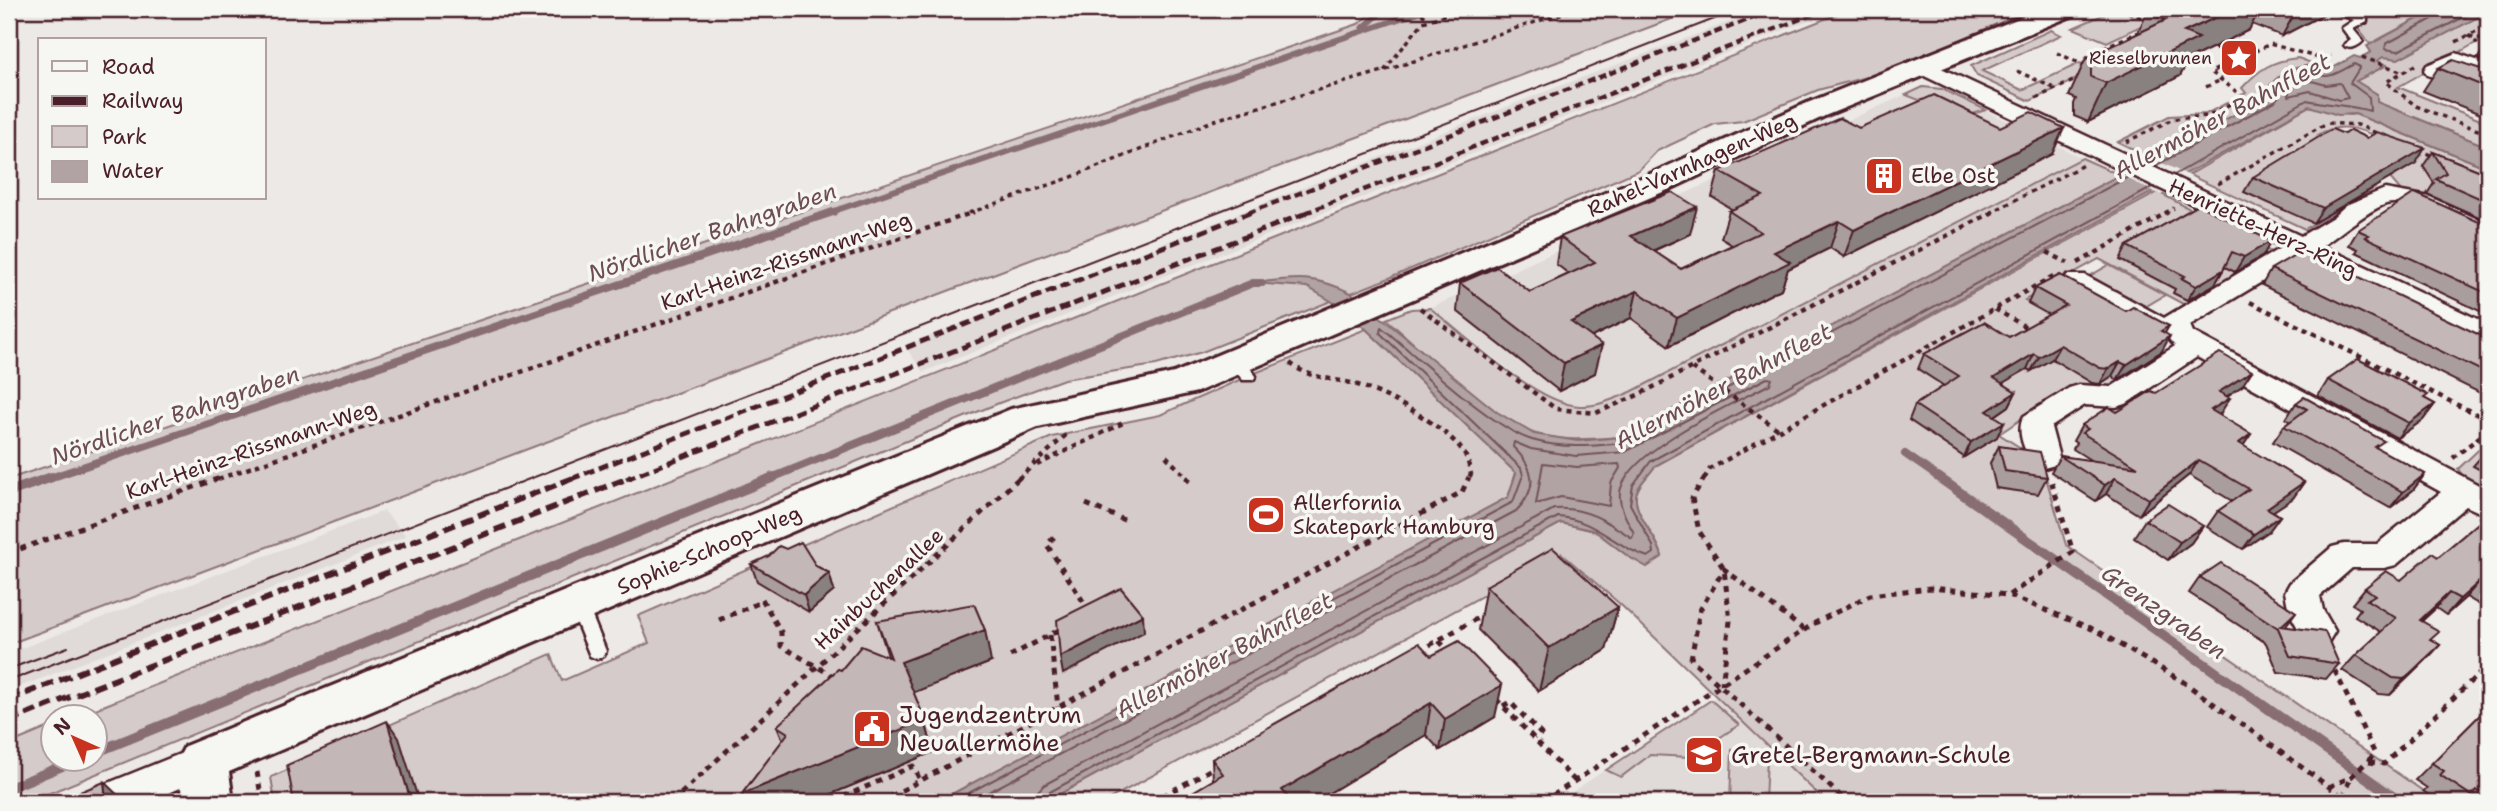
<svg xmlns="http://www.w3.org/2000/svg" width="2497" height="811" font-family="'Shantell Sans',sans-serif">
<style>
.built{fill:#e0dad8}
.green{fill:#d4cbca;stroke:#8f757a;stroke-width:2}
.water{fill:#b1a2a3;stroke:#886e73;stroke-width:2}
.pier{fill:#ece9e6}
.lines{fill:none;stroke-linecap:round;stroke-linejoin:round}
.shore{stroke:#73535b;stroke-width:2}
.stream-far2{stroke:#886e73;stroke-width:6}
.stream-far1{stroke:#886e73;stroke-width:8}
.stream{stroke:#886e73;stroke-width:10}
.lane-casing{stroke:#4a1f2b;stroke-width:5}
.street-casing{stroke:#4a1f2b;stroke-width:5}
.secondary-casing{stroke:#4a1f2b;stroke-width:6}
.path-far2{stroke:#4a1f2b;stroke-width:3.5;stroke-dasharray:4.5 4.5;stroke-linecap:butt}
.path-far1{stroke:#4a1f2b;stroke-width:4.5;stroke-dasharray:5 5;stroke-linecap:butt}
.path{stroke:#4a1f2b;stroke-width:5;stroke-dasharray:6 6;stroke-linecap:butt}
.lane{fill:#f6f6f2;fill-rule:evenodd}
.street{fill:#f6f6f2;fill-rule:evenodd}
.secondary{fill:#f6f6f2;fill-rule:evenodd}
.tram{stroke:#4a1f2b;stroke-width:2}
.rail-far2{stroke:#4a1f2b;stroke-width:4.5;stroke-dasharray:8 4.5;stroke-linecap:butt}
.rail-far1{stroke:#4a1f2b;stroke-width:5;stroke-dasharray:10 5;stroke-linecap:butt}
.rail{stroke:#4a1f2b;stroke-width:6;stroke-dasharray:12 6;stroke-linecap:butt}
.wall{fill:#a99d9d;stroke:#4a1f2b;stroke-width:2}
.shaded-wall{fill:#898080;stroke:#4a1f2b;stroke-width:2}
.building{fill:#c4b7b7;stroke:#4a1f2b;stroke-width:2}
.labels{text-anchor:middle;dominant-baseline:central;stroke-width:7;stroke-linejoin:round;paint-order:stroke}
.far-poi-label{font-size:18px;fill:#4a1f2b;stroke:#f6f6f2;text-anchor:end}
.street-label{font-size:21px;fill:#4a1f2b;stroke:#f6f6f2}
.poi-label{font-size:21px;fill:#4a1f2b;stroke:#f6f6f2;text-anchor:start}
.water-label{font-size:23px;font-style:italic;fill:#6e4d55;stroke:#f6f6f2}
.near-poi-label{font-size:24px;fill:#4a1f2b;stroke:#f6f6f2;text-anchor:start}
</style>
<rect width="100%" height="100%" fill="#ece9e6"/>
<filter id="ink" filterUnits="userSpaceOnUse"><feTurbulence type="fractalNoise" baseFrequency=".0143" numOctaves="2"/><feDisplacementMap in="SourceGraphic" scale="14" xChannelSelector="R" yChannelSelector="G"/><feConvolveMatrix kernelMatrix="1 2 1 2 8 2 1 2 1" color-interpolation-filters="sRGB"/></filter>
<g filter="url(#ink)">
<g class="built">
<polygon points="1764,9 1837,9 923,372 905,346 1544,92"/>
<polygon points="1923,87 1942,89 2082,158 1631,392 1598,405 1578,406 1554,401 1531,387 1430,308"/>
<polygon points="384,511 406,536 9,691 9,653"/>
<polygon points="1717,696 1826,802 1557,802"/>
</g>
<g class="green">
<polygon points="1377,9 1698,9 9,644 9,479 1358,24"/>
<polygon points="1850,9 2031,9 1892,70 1818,90 1743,121 1715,124 1657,151 1639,170 1397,275 1202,352 1156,365 1064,379 999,403 28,802 9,802 9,744 52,726 52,758 94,758 94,716 78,716"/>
<polygon points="2116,9 2177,9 2107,42 2073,28"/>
<polygon points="2378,9 2436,9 2370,44 2353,22"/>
<polygon points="2480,16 2488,16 2488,43 2481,40 2398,87 2488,123 2488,147 2376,102 2377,94 2355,81 2386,65 2376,61 2383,57"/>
<polygon points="2051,30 2061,35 1982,71 2022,90 2080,63 2096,70 2030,101 1977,76 1971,66"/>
<path d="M2298,58L2314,64C2293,69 2280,72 2267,90L2275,93L2153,159L2118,142L2169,116L2206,114L2246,93L2242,88C2258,70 2273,60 2298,58Z"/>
<polygon points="1923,87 1942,89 1986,110 1963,117 1906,95"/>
<path d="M2309,106L2350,115L2355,114L2488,168V229L2401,191L2390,178L2380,138C2358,128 2339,122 2318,135L2341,145L2375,188L2305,229L2189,175Z"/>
<path d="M2082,158L2120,175L1621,437C1592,439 1564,442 1536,434C1497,423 1420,348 1386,319L1411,309L1430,308C1466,336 1535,403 1579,406C1597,407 1614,399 1631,392Z"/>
<path d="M2158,192L2271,252L2185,305L2099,259L2025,300L2143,369L2107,390L2071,386L1999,434L2041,461L2066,545L2439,802H1826L1621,605L1561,553L1104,802H1045L1561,523L1595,531L1629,557L1647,566L1662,556C1659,537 1627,509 1638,489C1642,481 1650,474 1655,466Z"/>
<polygon points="2109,265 2165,295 2138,311 2083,280"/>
<polygon points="1366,329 1516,473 1508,498 937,802 275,802 271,777 551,654 562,681 649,643 638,616 1052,437 1160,415 1255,373"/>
<polygon points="2488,441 2488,489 2463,476 2458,469"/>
<polygon points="1711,700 1739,725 1690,757 1650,755 1621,777 1606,770"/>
<polygon points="1732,750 1767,757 1765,802 1730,802"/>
</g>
<path class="water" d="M2436,9H2488V16H2480L2398,59L2383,57L2377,61L2387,65L2356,81L2377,94V102L2488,147V168L2355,114L2338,115L2309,106L1655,466C1650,474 1642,481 1638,489C1627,509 1659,537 1662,557L1647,567L1629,557L1595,531L1561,523L1045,802H937L1508,497L1516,473L1366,329L1331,301L1307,287L1253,283C1294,278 1313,274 1351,293L1497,412L1534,434L1578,441L1621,437L2274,94L2266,90C2282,69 2304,60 2329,70L2354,56L2360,58L2371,52L2367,46Z"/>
<polygon class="pier" points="2149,157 2192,177 2161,195 2116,173"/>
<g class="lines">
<g class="shore">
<polyline points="2438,9 2434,18 2386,44 2385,49 2398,51 2477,10 2488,9"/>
<polygon points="2312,81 2326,85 2340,83 2348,98 2339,100 2310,91 2289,96 2289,87"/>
<path d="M2155,166L2275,101L2279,96L2278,86C2295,71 2307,76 2327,76C2336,75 2346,68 2354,64L2360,67L2350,83L2369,97L2370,111C2349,105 2328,105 2307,100L2174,175"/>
<polygon points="1543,463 1577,467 1619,464 1620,468 1611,483 1609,506 1561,497 1536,504"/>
<path d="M952,802L1513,502L1523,475L1521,468L1380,333L1381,327C1416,355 1493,429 1532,440C1563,449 1592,446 1623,443L2130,176"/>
<path d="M970,802L1516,511C1539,488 1535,468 1513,447L1514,442L1531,449L1576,456L1625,452L1767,378L1772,379L1770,384C1733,404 1635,447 1621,488C1616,503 1627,520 1634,533L1632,538C1608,522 1585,506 1554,509L1044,785L1037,792L1035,802"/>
<path d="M1044,802L1048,793L1558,517C1595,519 1615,547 1648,557L1654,553L1653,546L1630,504L1633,485L1651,461L2153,187"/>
</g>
<g class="stream-far2">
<polyline points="1363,28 1385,9"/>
<polyline points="828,213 1428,9"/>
</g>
<g class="stream-far1">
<polyline points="1905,454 1941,479"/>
<polyline points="47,479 833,212"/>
<polyline points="769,479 1253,283 1262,283"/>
</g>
<g class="stream">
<polyline points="1938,477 2401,802"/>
<polyline points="9,492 52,477"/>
<polyline points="94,753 774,477"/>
<polyline points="9,788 82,758"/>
</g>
<defs>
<g id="lane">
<path d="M2327,9H2342L2367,18V22L2353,29L2363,41C2359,46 2352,49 2346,47L2344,45L2351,40L2342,28L2354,20Z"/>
<path d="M1235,357C1243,359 1251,369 1256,376L1253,380H1243L1227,362Z"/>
<polygon points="578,597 584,599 587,604 606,651 604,656 597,659 590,656 588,651 569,604 572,599"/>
</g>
<g id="street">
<path d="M2456,53L2488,64V84L2473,91L2427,75L2424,70L2427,65ZM2457,67L2475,74L2471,76L2453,69Z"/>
<path d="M1924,60L2301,236L2333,217L2346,205L2385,189L2430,197L2488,224V242C2462,235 2411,196 2386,204C2365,212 2342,233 2322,246L2488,324V344L2303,257L2190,325L2193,332L2488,490V516L2466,506L2396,565L2384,568H2352L2320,596L2323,610L2335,631L2329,641L2317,645L2305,641L2289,612L2285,592L2290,583L2332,547L2344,544H2377L2441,492L2197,357L2126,404L2116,407L2085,405L2051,427L2059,457L2055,465L2044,468L2033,465C2025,451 2015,431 2024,416L2069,388L2079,385L2111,387L2175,346L2168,338L2154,336L2067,287L2063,281L2067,275H2085L2164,318L2282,247L1916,72L1913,67Z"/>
<polygon points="202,745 216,749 221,761 216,773 147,802 86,802 91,790"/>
</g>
<polygon id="secondary" points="2042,9 2078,9 2074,15 1827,115 1670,189 1197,392 1038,427 229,772 233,802 183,802 177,761 185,746 1011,409 1174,373 1648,175 1807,103"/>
</defs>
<use href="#lane" class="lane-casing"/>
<use href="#street" class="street-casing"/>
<use href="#secondary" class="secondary-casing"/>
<g class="path-far2">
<polyline points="1414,9 1429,19"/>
<polyline points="2120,9 2148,20"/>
<polyline points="2377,13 2386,9"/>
<polyline points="2468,35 2477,43 2472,45"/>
<polyline points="2469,36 2488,40"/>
<polyline points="2456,42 2488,25"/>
<polyline points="2213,47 2239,57"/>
<polyline points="2109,51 2102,48 2141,31"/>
<polyline points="2057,53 2088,67"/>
<polyline points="2362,57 2403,72"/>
<polyline points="2415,65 2386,82 2416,106 2488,134"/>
<polyline points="1384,71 1423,22 1463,9"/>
<polyline points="2017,71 2056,89"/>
<polyline points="2206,87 2221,80"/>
<polyline points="2036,98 2082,77"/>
<polyline points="2126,142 2173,119 2208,116 2243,97 2211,72 2270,44 2323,59 2331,55"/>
<polyline points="2418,150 2436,157"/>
<polyline points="2218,184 2327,123 2358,125 2381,135"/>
<polyline points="969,213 1072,177 1215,120 1383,71 1576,9"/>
<polyline points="1990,213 2085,164"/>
<polyline points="2165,213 2174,208"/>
</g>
<g class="path-far1">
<polyline points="2047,252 2068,263"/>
<polyline points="2078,263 2168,212"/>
<polyline points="2250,302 2488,420"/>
<polyline points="1420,308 1556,409 1596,413 1638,395 1993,212"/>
<polyline points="1995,309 2029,329"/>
<path d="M1290,363C1308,378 1329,378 1351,383C1382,391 1447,426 1464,453C1468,459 1469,467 1471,474L1468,479"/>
<polyline points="1692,368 1779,430"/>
<polyline points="1166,456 1188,479"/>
<polyline points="2453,458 2488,430"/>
<polyline points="1037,465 1123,423"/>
<polyline points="218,479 974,212"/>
<polyline points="1018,479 1068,433"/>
<polyline points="1704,479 1710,469 2055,275"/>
</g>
<g class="path">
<polyline points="1186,477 1193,485"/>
<polyline points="1705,477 1692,498 1699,531 1724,569 1730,621 1722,685"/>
<polyline points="1086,504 1124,520"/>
<polyline points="1054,537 1047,545 1088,609"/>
<polyline points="9,553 223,477"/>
<polyline points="2009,595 2073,552 2050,477"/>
<polyline points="762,599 781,632 781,646 835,677"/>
<polyline points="719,620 763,601"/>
<polyline points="1804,630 1724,569 1700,610 1691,659 1847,802"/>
<polyline points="1050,635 1058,707"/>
<polyline points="1439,641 1450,652"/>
<polyline points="1419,651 1485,614"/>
<polyline points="1010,656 1061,629"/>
<polyline points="1496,699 1575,781"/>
<polyline points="1503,706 1510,702 1541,734 1534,738"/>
<polyline points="2369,762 2384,764 2488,665"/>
<polyline points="257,772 262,802"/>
<polyline points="2329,787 2351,777 2375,754 2333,667"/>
<polyline points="2343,797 2351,778"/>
<polyline points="672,802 1020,477"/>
<polyline points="832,802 913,766 920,780"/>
<polyline points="880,802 1462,492 1469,477"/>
<polyline points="1152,802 1217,766"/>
<polyline points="1364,802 1375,796 1381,802"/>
<polyline points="1543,802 1815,623 1870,595 1930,588 2008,595 2095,630 2182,681 2350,802"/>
</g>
<use href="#lane" class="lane"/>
<use href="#street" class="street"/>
<use href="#secondary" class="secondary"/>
<g class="tram">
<polyline points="9,669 68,647"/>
<polyline points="9,681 1740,9"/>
</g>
<g class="rail-far2">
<polyline points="1248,213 1776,9"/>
<polyline points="1305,213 1826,9"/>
</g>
<g class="rail-far1">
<polyline points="571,479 1252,212"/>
<polyline points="626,479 1309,212"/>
</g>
<g class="rail">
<polyline points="9,700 576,477"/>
<polyline points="9,721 631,477"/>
</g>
</g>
<g class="wall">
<polygon points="2155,9 2330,9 2328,12 2282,36 2252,24 2249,30 2189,59 2180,76 2088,122 2074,116 2074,104 2076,99 2069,96 2086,58 2137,34 2147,13"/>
<polygon points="2488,42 2488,62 2478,58"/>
<polygon points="2438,68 2488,71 2488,117 2423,91"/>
<polygon points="2000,127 2064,128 2052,154 1844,257 1830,248 1788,269 1781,289 1669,346 1631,318 1591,337 1595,373 1559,391 1457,311 1460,283 1530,292 1569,274 1556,264 1560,237 1690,234 1653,251 1681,269 1732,245 1721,238 1729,211 1733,210 1712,197 1719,171 1859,128"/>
<polygon points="2433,152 2488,174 2488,221 2427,194 2434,183 2423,166"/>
<polygon points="2416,163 2313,223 2244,192 2253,177"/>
<polygon points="2199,205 2263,256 2235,272 2225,267 2215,284 2187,300 2173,293 2175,289 2120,260 2127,246"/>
<polygon points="2488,226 2488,315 2356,252 2358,249 2349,245 2358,230"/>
<polygon points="2271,269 2488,339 2488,397 2262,285"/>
<polygon points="2035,288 2126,311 2169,326 2165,333 2162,351 2117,380 2112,376 2100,384 2092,383 2052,359 2031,371 2027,369 2002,383 2016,392 2009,406 1995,416 1997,437 1964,457 1909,420 1915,405 1944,386 1918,369 1924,354 2009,337 2049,315 2028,303"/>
<polygon points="2328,380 2425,399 2435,404 2423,420 2397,438 2318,396"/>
<polygon points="2242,386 2227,396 2220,414 2218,415 2251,434 2243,446 2304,482 2293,498 2273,511 2280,516 2269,531 2243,549 2207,527 2218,511 2232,501 2189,475 2139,515 2106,494 2096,501 2051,472 2060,456 2092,461 2073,449 2076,443 2073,441 2082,425 2117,412 2156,393"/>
<polygon points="2296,403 2378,449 2425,474 2413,490 2390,508 2273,442 2284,426 2290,422 2286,419"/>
<polygon points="1999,446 2047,477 2038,494 1996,488 1990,463"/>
<polygon points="2488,449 2488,474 2473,466"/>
<polygon points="2488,515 2488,597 2480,605 2466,597 2446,615 2436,608 2422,621 2431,639 2440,645 2426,660 2390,695 2379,694 2342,670 2356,655 2381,632 2355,616 2360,609 2352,604 2365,588 2401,580 2438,557"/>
<polygon points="2145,520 2203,526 2191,543 2168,560 2134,537"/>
<polygon points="751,564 816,566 829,573 834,591 809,612 757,581"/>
<polygon points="2200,577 2285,626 2339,664 2326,679 2278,672 2266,643 2189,593"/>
<polygon points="1486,586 1618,607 1606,650 1539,691 1478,630"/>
<polygon points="877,621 991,662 913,692 925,720 933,752 812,802 745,802 742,794 783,740 777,726 888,656"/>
<polygon points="1431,656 1495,717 1440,750 1426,735 1314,802 1192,802 1191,793 1213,780 1212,759"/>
<polygon points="2488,707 2488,802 2439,802 2423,791 2427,788 2415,780"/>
</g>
<g class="shaded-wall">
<polygon points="2234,9 2260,9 2249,30 2189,59 2180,76 2088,122 2106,83 2184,32"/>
<polygon points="2297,9 2330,9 2328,12 2282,36"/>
<polygon points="2064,128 2052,154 1844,257 1854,230"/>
<polygon points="2425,148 2416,163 2313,223 2323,208"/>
<polygon points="1697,207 1690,234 1625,263 1631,236"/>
<polygon points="1839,221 1830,248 1788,269 1781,289 1669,346 1677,318 1774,252"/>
<polygon points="2271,241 2263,256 2235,272 2244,257"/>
<polygon points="2223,270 2215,284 2187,300 2196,286"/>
<polygon points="1637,291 1631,318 1565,350 1571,322"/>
<polygon points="2170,336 2162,351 2117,380 2126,365"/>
<polygon points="1602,345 1595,373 1559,391 1564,363"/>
<polygon points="2060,345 2052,359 2031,371 2039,357"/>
<polygon points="2034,354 2027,369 1987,392 1994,378"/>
<polygon points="2120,362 2112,376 2100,384 2108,369"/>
<polygon points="2252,371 2242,386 2209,408 2219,392"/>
<polygon points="2016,392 2009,406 1980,426 1987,411"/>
<polygon points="2230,398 2220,414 2201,426 2211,410"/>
<polygon points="2435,404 2423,420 2397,438 2409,423"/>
<polygon points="2004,422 1997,437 1964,457 1971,442"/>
<polygon points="2251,434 2241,449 2239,443"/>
<polygon points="2199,460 2189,475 2139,515 2149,499"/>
<polygon points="2425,474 2413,490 2390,508 2403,492"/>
<polygon points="2115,478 2106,494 2096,501 2105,485"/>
<polygon points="2304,482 2293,498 2256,523 2267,508"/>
<polygon points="2280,516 2269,531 2243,549 2254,534"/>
<polygon points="2203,526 2191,543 2168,560 2180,542"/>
<polygon points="829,573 834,591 809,612 804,595"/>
<polygon points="2480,581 2466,597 2446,615 2460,599"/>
<polygon points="2449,593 2436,608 2406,635 2420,620"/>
<polygon points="1618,607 1606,650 1539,691 1549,648"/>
<polygon points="2296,612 2284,628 2281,626"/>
<polygon points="1143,615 1144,632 1063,674 1060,657"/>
<polygon points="985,630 991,662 910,694 901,662"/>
<polygon points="2440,645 2426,660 2390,695 2404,679"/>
<polygon points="1502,685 1495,717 1440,750 1445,719"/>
<polygon points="1431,703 1426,735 1314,802 1282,802 1282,790"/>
<polygon points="925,720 933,752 812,802 745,802 742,794"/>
<polygon points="387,721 399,738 419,802 411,802"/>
<polygon points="104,782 125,802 106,802"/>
</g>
<g class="building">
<polygon points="2155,9 2234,9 2184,32 2199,38 2106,83 2091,77 2091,65 2097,62 2086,58 2166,20 2147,13"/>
<polygon points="2453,60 2487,71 2488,71 2488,88 2438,68"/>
<polygon points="1934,95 2000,127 2031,112 2064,128 1854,230 1839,221 1774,252 1790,262 1677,318 1637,291 1571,322 1602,345 1564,363 1460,283 1497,267 1530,292 1595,262 1560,237 1672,192 1697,207 1631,236 1681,269 1761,232 1729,211 1763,196 1719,171 1840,118 1859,128"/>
<polygon points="2332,129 2344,134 2350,130 2367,138 2377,132 2425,148 2323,208 2253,177"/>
<polygon points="2433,152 2488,174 2488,202 2436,179 2446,173"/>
<polygon points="2415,193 2488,226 2488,294 2365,237 2369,235 2358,230"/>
<polygon points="2199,205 2271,241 2244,257 2232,252 2223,270 2196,286 2181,278 2185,276 2127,246"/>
<polygon points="2303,250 2488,339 2488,374 2271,269"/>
<polygon points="2060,275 2126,311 2133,307 2169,326 2161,331 2170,336 2126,365 2120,362 2108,369 2100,368 2060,345 2039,357 2034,354 1994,378 2016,392 1987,411 2004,422 1971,442 1915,405 1959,376 1924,354 1984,322 2009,337 2066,305 2035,288"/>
<polygon points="2220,353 2252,371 2219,392 2230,398 2211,410 2251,434 2239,443 2304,482 2267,508 2280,516 2254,534 2218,511 2249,489 2199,460 2149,499 2115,478 2105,485 2060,456 2138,467 2082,433 2088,429 2082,425 2109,407 2117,412 2151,391 2156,393"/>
<polygon points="2358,359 2428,395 2424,398 2435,404 2409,423 2328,380"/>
<polygon points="2304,397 2384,441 2375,447 2425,474 2403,492 2284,426 2307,409 2296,403"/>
<polygon points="1999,446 2040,452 2047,477 2005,471"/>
<polygon points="2168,504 2203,526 2180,542 2145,520"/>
<polygon points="2488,515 2488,586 2480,581 2460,599 2449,593 2420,620 2439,631 2430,639 2440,645 2404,679 2393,678 2356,655 2396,618 2367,600 2375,595 2365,588 2386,571 2401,580 2432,553 2438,557"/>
<polygon points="801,542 816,566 829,573 804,595 751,564 769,556 779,546 786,549"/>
<polygon points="1553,548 1618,607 1549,648 1486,586"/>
<polygon points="2221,563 2296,612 2281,626 2325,632 2339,664 2290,656 2278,628 2200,577"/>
<polygon points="1121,588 1143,615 1060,657 1057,620"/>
<polygon points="974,604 985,630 901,662 925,720 742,794 788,733 777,726 838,669 841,670 861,646 891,658 877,621"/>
<polygon points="1459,641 1502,685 1445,719 1431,703 1282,790 1292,802 1198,802 1191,793 1223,774 1212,759 1419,643 1431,656"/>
<polygon points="2488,707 2488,793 2485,796 2477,790 2472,796 2440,775 2444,771 2432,763"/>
<polygon points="387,721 411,802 294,802 287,765"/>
<polygon points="104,782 106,802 56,802"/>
</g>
</g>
<defs>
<symbol id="sight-square" viewBox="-11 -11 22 22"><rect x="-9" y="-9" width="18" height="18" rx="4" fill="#c8321e" stroke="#f6f6f2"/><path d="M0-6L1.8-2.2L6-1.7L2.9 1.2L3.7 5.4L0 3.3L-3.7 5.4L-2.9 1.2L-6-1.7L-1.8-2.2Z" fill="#fff"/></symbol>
<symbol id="building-square" viewBox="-11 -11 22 22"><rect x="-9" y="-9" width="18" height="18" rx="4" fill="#c8321e" stroke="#f6f6f2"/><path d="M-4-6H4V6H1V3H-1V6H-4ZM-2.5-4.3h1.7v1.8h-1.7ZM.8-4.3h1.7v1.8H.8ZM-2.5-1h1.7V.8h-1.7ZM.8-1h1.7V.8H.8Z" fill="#fff"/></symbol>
<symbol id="stadium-square" viewBox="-11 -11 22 22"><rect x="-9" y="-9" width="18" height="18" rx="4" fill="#c8321e" stroke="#f6f6f2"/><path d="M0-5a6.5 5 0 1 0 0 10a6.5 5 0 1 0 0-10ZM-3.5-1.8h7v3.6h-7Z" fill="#fff"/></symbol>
<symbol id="civic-square" viewBox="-11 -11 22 22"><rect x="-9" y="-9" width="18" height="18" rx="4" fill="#c8321e" stroke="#f6f6f2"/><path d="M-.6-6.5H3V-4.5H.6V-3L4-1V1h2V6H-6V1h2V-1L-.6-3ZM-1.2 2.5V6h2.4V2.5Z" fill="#fff"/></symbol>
<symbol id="school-square" viewBox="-11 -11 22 22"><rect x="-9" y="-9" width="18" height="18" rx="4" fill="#c8321e" stroke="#f6f6f2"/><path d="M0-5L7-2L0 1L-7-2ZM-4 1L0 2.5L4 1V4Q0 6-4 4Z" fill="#fff"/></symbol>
</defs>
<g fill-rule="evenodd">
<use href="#sight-square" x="2217" y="36" width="44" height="44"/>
<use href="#building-square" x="1862" y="154" width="44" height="44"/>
<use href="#stadium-square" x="1244" y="493" width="44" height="44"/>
<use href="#civic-square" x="850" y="707" width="44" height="44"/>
<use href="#school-square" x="1682" y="733" width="44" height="44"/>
</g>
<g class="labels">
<g class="far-poi-label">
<text x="2212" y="58">Rieselbrunnen</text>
</g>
<g class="street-label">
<text transform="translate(1692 165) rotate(-24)">Rahel-Varnhagen-Weg</text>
<text transform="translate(2263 228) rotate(25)">Henriette-Herz-Ring</text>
<text transform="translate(786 261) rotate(-19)">Karl-Heinz-Rissmann-Weg</text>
<text transform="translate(251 450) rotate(-19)">Karl-Heinz-Rissmann-Weg</text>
<text transform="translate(709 550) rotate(-23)">Sophie-Schoop-Weg</text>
<text transform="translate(879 589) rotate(-43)">Hainbuchenallee</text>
</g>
<g class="poi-label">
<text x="1911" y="176">Elbe Ost</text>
<text x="1293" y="503">Allerfornia<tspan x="1293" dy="24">Skatepark Hamburg</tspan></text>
</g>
<g class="water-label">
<text transform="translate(2222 116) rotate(-28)">Allermöher Bahnfleet</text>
<text transform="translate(712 232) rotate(-19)">Nördlicher Bahngraben</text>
<text transform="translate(1723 386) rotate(-28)">Allermöher Bahnfleet</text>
<text transform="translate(175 415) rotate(-19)">Nördlicher Bahngraben</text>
<text transform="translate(2164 612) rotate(35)">Grenzgraben</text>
<text transform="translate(1224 655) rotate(-28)">Allermöher Bahnfleet</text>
</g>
<g class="near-poi-label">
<text x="899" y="715">Jugendzentrum<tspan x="899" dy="28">Neuallermöhe</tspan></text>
<text x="1731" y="755">Gretel-Bergmann-Schule</text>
</g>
</g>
<rect width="2497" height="811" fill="none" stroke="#f6f6f2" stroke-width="35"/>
<rect x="18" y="18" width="2462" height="776" fill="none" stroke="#4a1f2b" stroke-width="2.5" filter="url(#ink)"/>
<rect x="38" y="38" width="228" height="161" fill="#f6f6f2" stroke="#b1a0a2" stroke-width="2"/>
<rect x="52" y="61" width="35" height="10" fill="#f6f6f2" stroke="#b1a0a2" stroke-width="2"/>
<text x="102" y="74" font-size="21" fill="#4a1f2b">Road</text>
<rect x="52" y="96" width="35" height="10" fill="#4a1f2b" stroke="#b1a0a2" stroke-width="2"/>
<text x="102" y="108" font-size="21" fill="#4a1f2b">Railway</text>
<rect x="52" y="126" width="35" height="21" fill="#d4cbca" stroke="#b1a0a2" stroke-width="2"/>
<text x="102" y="144" font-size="21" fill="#4a1f2b">Park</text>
<rect x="52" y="161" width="35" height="21" fill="#b1a2a3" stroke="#b1a0a2" stroke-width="2"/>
<text x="102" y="178" font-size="21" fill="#4a1f2b">Water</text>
<g transform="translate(74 738) rotate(315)"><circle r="33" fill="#f6f6f2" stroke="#b1a0a2" stroke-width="2"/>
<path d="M0-5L12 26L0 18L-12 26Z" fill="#c8321e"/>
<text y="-10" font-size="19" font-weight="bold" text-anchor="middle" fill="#4a1f2b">N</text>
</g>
</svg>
